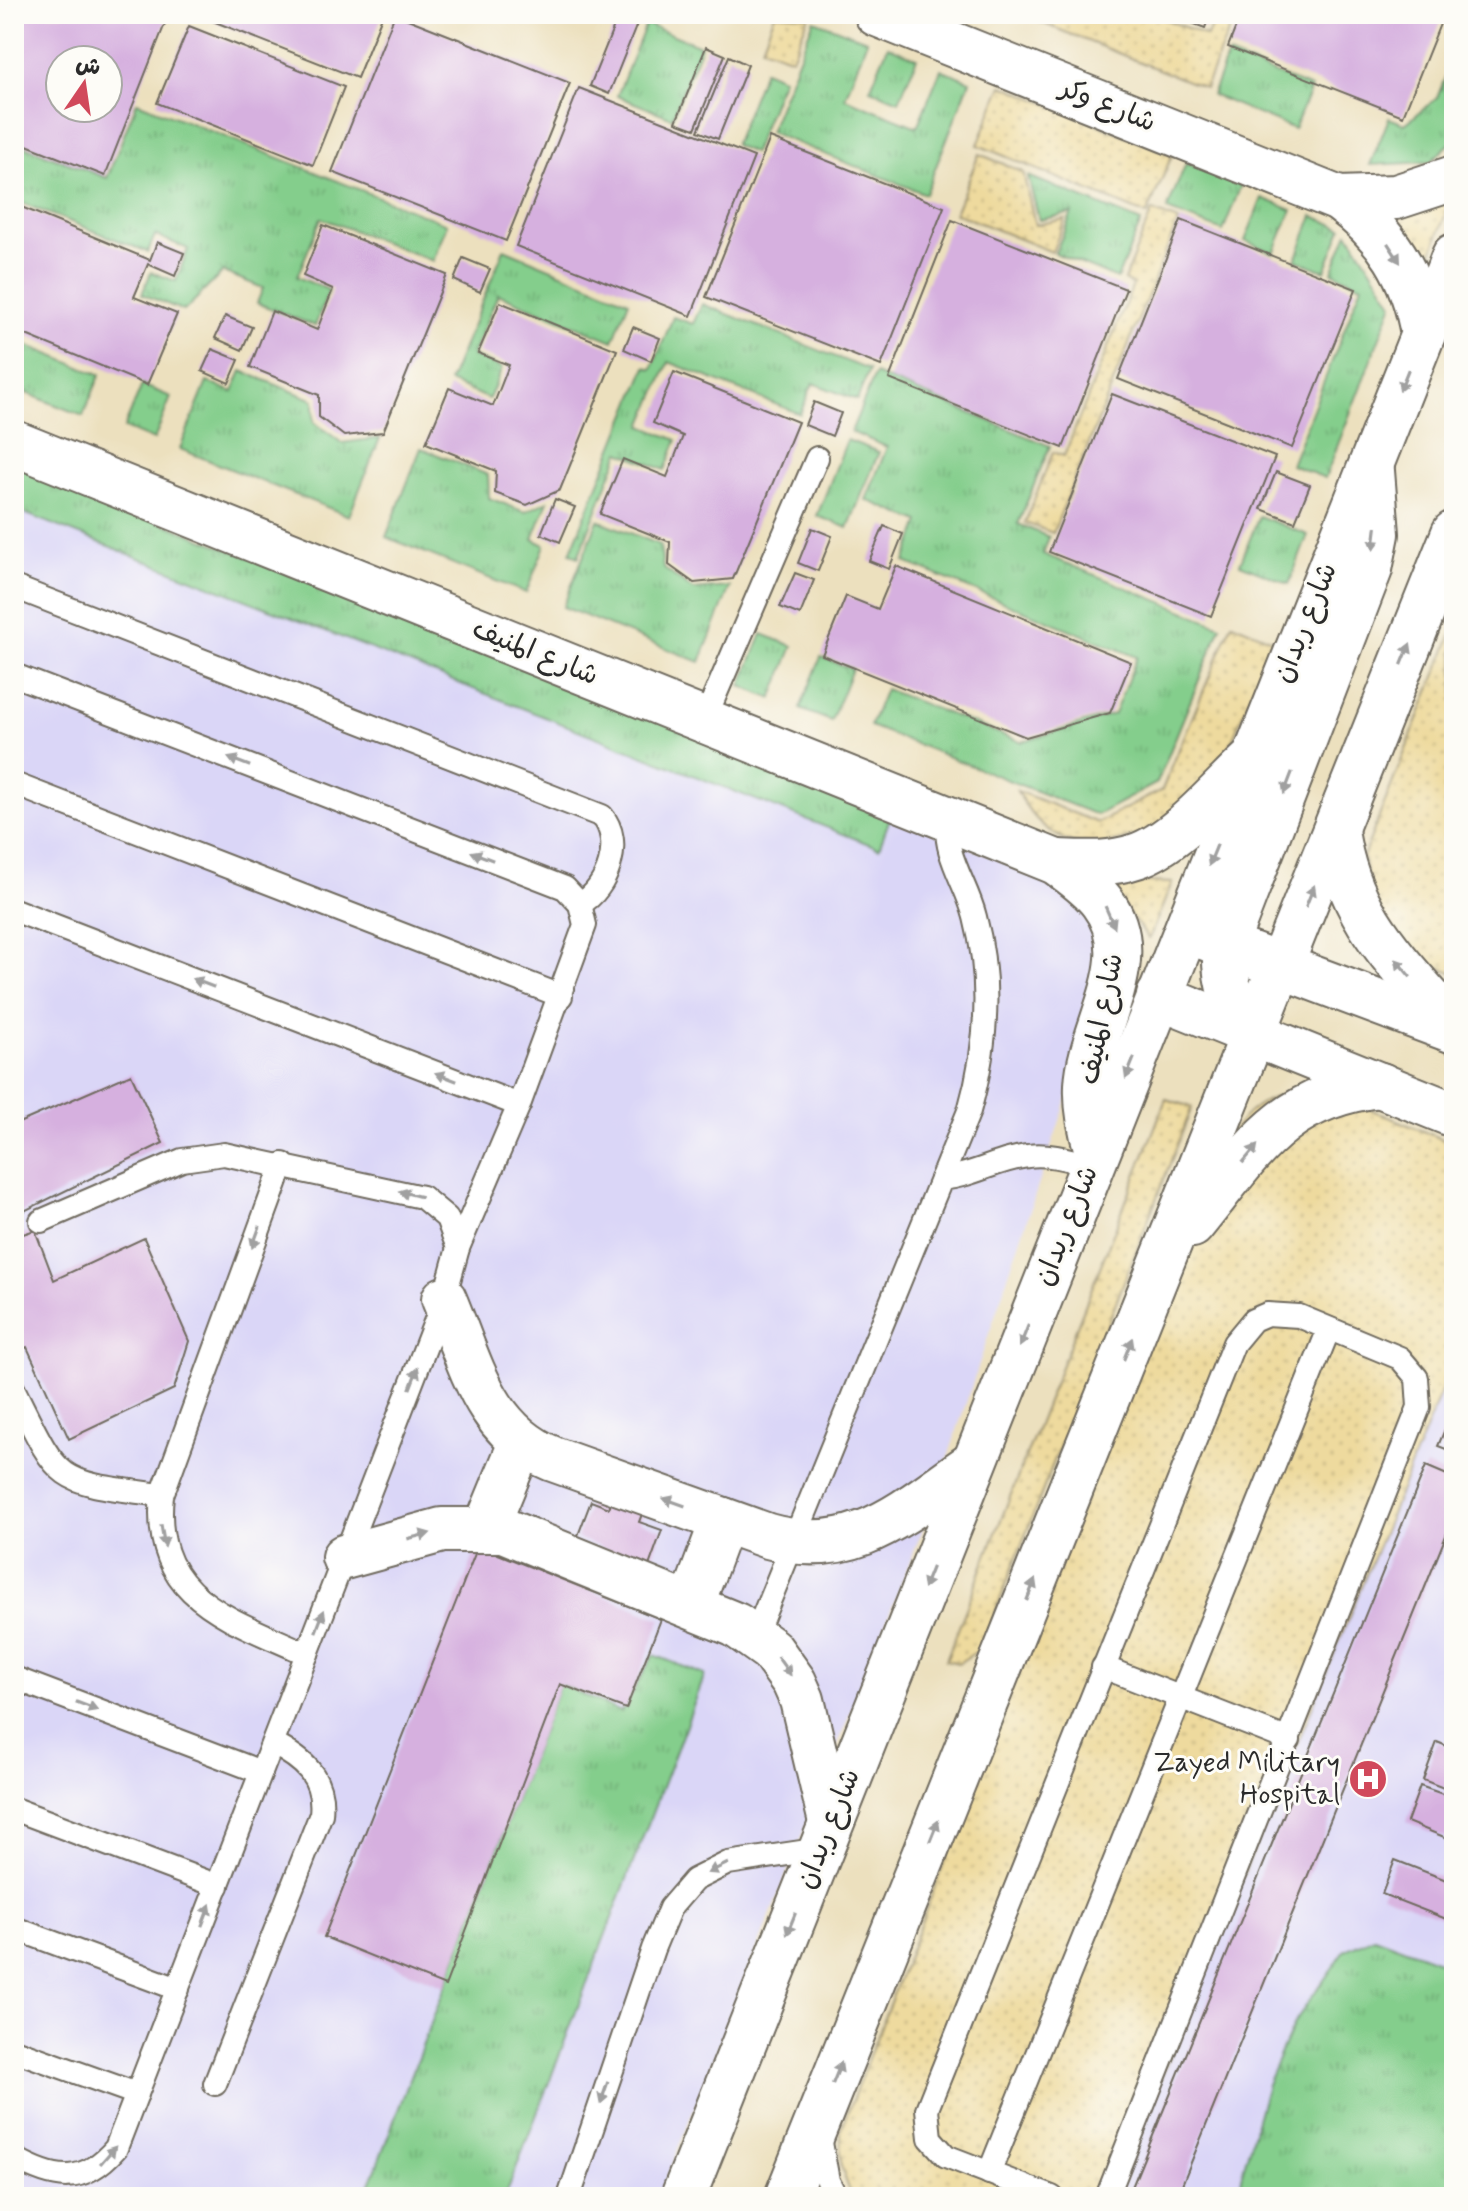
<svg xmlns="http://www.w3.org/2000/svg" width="1468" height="2211" font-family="Mynerve,'Playpen Sans Arabic',sans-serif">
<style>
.built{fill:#dad6f7}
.grass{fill:url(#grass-tufts);stroke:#587c5c;stroke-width:2}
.sand{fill:url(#sand-dots);stroke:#8c8264;stroke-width:2}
.building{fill:#d6b0df;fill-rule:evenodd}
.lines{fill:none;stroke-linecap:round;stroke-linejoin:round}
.service-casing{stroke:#6f6a5e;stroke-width:26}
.minor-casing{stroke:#6f6a5e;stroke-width:48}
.tertiary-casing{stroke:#6f6a5e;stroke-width:48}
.secondary-casing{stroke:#6f6a5e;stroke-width:48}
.service{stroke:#fff;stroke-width:22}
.minor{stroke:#fff;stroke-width:44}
.tertiary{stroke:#fff;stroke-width:44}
.secondary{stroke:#fff;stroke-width:44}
.oneway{fill:#a0a0a0}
.labels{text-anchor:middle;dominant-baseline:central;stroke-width:6;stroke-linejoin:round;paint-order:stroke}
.street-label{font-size:28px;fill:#2b2b2b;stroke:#fdfcf7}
.poi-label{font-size:28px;fill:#2b2b2b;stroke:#fdfcf7;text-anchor:end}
</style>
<defs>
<pattern id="grass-tufts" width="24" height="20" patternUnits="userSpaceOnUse" patternTransform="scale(2)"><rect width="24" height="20" fill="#84ce8c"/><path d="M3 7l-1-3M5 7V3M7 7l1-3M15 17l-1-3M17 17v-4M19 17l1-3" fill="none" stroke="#72b179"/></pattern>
<pattern id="sand-dots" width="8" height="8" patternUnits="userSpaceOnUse" patternTransform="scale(2)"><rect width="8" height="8" fill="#eeda9e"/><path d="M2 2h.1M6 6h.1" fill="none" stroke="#cb8" stroke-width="1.8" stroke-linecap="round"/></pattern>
</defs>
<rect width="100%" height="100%" fill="#fdfcf7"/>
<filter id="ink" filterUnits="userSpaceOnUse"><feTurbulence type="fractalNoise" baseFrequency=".0125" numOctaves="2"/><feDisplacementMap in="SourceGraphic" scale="16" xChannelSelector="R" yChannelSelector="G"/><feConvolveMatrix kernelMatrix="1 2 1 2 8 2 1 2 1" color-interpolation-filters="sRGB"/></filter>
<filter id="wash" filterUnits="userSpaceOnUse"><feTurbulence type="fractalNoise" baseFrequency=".006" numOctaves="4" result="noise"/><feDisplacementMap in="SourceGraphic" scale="32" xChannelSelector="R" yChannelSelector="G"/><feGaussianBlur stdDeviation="1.8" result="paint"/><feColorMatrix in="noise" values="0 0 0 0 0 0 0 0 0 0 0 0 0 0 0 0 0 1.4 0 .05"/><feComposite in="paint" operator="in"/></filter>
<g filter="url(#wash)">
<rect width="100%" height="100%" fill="#ece0be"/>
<g class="built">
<polygon points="14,462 1064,886 1106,931 1067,1099 931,1508 659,2197 14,2197"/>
<polygon points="1454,1361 1454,2197 1112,2197"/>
</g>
<g class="grass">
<polygon points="814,20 867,40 845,98 917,127 941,69 970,81 925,194 769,132"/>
<polygon points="646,24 701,46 672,118 617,96"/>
<polygon points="888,46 917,58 899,101 870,89"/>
<polygon points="1228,55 1311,88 1294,129 1212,95"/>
<polygon points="1454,56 1454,140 1430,162 1370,165 1389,118 1405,124 1437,98"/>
<polygon points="764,70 783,78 753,153 734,145"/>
<polygon points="137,102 447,224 433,261 321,218 297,277 329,290 315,326 257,303 263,288 223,272 184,311 142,294 151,272 176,281 188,249 155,235 148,252 14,200 14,142 107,178"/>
<polygon points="1186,163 1241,185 1223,231 1167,210"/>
<polygon points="1028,176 1141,222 1117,279 1055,253 1072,213 1039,220"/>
<polygon points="1262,198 1292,210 1274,253 1245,241"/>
<polygon points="1313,216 1342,228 1325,271 1296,260"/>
<polygon points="1348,232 1393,303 1325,478 1291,465 1362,285 1332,272"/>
<polygon points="504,249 629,301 613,341 498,294 472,356 502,368 489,399 449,382"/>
<polygon points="702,304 869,370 857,400 813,383 800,414 669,362 642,426 677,440 665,470 620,452 578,557 570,553 646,367 652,369 673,317 693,324"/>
<polygon points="14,340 100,375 83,416 14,388"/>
<polygon points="242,371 314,400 314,422 342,443 380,438 349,516 180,449 207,382 233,392"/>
<polygon points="875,374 1050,446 1018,524 1049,537 1043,554 1221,626 1157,783 1097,815 870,726 885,689 1021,742 1114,714 1137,657 905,562 920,522 866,500 887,447 851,432"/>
<polygon points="142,385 171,397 154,440 124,428"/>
<polygon points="847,440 879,452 848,528 817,516"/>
<polygon points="421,448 488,475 489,498 525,512 548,501 533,539 545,545 526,593 386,537"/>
<polygon points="14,465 893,810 879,848 14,509"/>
<polygon points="1259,516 1308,535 1289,584 1240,564"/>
<polygon points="598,520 660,545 663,568 693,590 730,587 700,662 563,607"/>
<polygon points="762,634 793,646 772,699 741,686"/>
<polygon points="821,657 852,669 831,721 800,709"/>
<polygon points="654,1655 705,1675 505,2197 365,2197 560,1684 621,1712"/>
<polygon points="1374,1937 1454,1967 1454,2197 1239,2197 1241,2177 1267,2084 1294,2023 1345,1950"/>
</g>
<g class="sand">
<polygon points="775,14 809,16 792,58 762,47"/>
<polygon points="1020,14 1152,14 1207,36 1216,14 1236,14 1205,88"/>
<polygon points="1002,85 1172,155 1147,215 978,145"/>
<polygon points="979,154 1023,172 1035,225 1065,219 1052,252 955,213"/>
<polygon points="1450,202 1426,269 1379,215"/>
<polygon points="1152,211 1178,221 1053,533 1025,523 1053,452 1064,456 1133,285 1124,280"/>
<path d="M1232,623L1273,640L1200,819C1178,824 1099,849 1083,845C1051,839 1031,818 1017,791L1098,823L1162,790Z"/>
<polygon points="1454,629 1454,973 1409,956 1372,899 1363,857"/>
<polygon points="1103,880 1172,883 1149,939"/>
<path d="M1301,1089L1336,1095L1454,1144V1360L1112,2197H852L841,2167V2129L1216,1161C1239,1117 1252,1100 1301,1089Z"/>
<polygon points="1166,1099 1192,1107 981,1649 958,1663 946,1660"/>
</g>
<g id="blocks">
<g class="building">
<path d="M14,14L168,16L105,176L14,140ZM60,60H108V108H60Z"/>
<polygon points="195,14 383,14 357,78"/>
<polygon points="395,14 570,83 506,241 332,172"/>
<polygon points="619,14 639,19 609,94 590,86"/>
<polygon points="1167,14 1210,14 1205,28"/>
<polygon points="1241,14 1444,14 1403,116 1228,47"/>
<polygon points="189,26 344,87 313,165 157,103"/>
<polygon points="706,47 725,55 695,129 676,122"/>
<polygon points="729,56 748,65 718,139 698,131"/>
<polygon points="579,88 754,157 691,316 516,246"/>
<polygon points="770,138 944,207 881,366 706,297"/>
<polygon points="14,204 150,260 157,242 184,253 175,276 148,264 134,297 177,314 147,385 14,330"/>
<polygon points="952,220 1126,289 1063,448 889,379"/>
<polygon points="1181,220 1356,289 1292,448 1118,379"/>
<polygon points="323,225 447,275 383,432 344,436 319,417 319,395 250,367 272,311 317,330 333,289 303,276"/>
<polygon points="463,258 490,269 480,292 454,280"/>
<polygon points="500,302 617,350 560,490 527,505 495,493 496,471 426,443 449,388 493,406 509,365 478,353"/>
<polygon points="225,316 252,327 242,350 215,338"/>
<polygon points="633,327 660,338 651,361 624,349"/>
<polygon points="212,349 239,360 229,383 202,371"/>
<polygon points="674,372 798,422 733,579 694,583 669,565 670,542 600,514 623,459 667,477 683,436 653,423"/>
<polygon points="1112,394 1275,457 1211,616 1049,552"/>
<polygon points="814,402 841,413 832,436 805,425"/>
<polygon points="1276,472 1310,485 1295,522 1261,509"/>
<polygon points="555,499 575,507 560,542 541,534"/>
<polygon points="884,526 903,534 889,569 869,561"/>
<polygon points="812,528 832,536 818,571 798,563"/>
<polygon points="896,566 1131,662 1110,713 1026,737 822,655 846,596 878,609"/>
<polygon points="795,573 814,580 800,615 780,607"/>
<polygon points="131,1074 163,1143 14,1216 14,1125"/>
<polygon points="14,1229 17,1236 35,1230 54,1280 144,1238 189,1341 174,1389 69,1439 27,1347 14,1353"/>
<polygon points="1454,1408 1454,1452 1438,1446"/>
<polygon points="1426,1466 1454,1478 1454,1516 1177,2197 1128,2197"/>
<polygon points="614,1495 645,1506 639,1522 662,1530 649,1566 577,1538 591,1501 609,1508"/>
<polygon points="478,1546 661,1619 626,1709 560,1684 445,1986 324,1937"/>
<polygon points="1437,1742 1454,1749 1454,1792 1423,1780"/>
<polygon points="1420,1786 1454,1798 1454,1841 1407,1822"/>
<polygon points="1395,1860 1454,1883 1454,1922 1382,1894"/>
</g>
</g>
</g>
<g filter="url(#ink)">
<use href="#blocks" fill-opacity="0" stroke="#6f6a5e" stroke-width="2"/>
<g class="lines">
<defs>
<g id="service">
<path d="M14,587L602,816C624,841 608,889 580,904"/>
<path d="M14,675L565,888L580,904L585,925L519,1105L458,1248L444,1299L116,2148C83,2186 55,2181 14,2158"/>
<polyline points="704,721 817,458"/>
<polyline points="14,784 561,996"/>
<polyline points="14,910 519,1105"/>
<path d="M283,1164L162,1495C151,1599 230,1618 307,1654"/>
<path d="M941,1179C974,1176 998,1159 1028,1156C1049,1153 1071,1160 1091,1165"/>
<polyline points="41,1221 182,1160 224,1154 422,1197 447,1218 458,1248"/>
<path d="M14,1390C62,1487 55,1481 162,1495"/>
<path d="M755,1636L969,1111C987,1048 992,982 975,917C967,884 942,853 948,819"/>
<polyline points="1103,1667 1289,1740"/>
<polyline points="14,1678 261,1772"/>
<polyline points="14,1809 218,1886"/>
<polyline points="14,1928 178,1989"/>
<polyline points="14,2050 137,2094"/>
<path d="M215,2084L321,1814C325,1777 303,1759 273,1744"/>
<polyline points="820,2137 828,2181 836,2197"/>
<polyline points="989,2173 1329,1329"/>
<polyline points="569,2197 653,1949 670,1908 694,1880 728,1863 821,1849"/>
<polyline points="1052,2197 946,2156 930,2138 927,2109 1234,1343 1253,1320 1267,1314 1299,1316 1400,1358 1417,1378 1419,1407 1107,2197"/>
</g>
<g id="minor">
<path d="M877,14L1339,199C1387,234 1413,274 1423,334"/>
<polyline points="1339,199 1396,197 1454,178"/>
<path d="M444,1299C471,1363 484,1431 553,1459L768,1536C856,1561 906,1509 974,1463"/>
<polyline points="486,1528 521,1443"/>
<polyline points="344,1557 442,1530 503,1530 736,1625 771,1650 794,1682 802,1700 831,1822"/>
<polyline points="691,1606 723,1520"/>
</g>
<g id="tertiary">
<path d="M14,443L1056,862C1072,874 1090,886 1102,902C1145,958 1090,1025 1087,1085C1086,1108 1090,1129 1097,1151"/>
<path d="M1056,862C1083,863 1110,865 1136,856C1176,843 1219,791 1250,762"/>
<polyline points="1190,932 1454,1031"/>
<polyline points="1159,996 1454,1115"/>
</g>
<g id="secondary">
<path d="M1336,830C1348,919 1399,962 1454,1027"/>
<path d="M1255,1034C1232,1007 1223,982 1225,946L1370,569L1377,534L1372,471"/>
<path d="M1192,1225C1251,1153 1281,1096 1381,1085"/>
<polyline points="683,2197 1454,256"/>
<polyline points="787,2197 1454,533"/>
</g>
</defs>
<use href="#service" class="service-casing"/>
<use href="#minor" class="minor-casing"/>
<use href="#tertiary" class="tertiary-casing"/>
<use href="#secondary" class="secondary-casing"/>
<use href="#service" class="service"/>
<use href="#minor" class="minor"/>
<use href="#tertiary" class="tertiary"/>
<use href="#secondary" class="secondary"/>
</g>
<defs><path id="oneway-solid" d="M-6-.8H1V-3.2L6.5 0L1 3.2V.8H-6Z" transform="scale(2)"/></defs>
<g class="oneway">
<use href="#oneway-solid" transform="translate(1394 253) rotate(57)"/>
<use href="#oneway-solid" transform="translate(1404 380) rotate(112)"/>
<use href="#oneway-solid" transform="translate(1375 538) rotate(97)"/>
<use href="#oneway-solid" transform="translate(1406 654) rotate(-68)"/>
<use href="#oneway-solid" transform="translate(239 762) rotate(-159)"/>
<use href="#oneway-solid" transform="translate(1288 783) rotate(111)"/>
<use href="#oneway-solid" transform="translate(1213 855) rotate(112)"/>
<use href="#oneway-solid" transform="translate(482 856) rotate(-159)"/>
<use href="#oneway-solid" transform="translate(1310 896) rotate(-68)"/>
<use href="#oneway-solid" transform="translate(1110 917) rotate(66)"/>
<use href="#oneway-solid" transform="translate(1403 968) rotate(-130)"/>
<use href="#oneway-solid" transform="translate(203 983) rotate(-159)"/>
<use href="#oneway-solid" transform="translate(1130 1068) rotate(112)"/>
<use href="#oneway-solid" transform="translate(446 1077) rotate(-159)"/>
<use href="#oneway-solid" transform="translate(1250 1154) rotate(-50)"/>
<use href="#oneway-solid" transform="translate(410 1194) rotate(-166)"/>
<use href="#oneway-solid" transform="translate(256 1237) rotate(110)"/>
<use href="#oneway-solid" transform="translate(1024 1336) rotate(112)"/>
<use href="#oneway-solid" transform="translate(1128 1349) rotate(-68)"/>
<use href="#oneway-solid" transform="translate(414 1378) rotate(-69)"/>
<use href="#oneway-solid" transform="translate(674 1502) rotate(-161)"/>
<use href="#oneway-solid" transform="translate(163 1536) rotate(80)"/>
<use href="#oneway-solid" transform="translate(419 1536) rotate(-14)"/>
<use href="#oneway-solid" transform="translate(928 1578) rotate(112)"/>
<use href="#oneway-solid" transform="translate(1031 1590) rotate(-68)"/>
<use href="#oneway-solid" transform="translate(320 1621) rotate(-69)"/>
<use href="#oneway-solid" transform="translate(784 1666) rotate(54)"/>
<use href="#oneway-solid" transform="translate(87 1706) rotate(21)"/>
<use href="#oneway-solid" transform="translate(934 1831) rotate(-68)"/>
<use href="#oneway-solid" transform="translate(718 1868) rotate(154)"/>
<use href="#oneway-solid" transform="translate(206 1915) rotate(-69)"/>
<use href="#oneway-solid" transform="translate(791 1924) rotate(112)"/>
<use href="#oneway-solid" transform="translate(837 2073) rotate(-68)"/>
<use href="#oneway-solid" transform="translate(604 2093) rotate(109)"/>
<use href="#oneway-solid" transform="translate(108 2155) rotate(-49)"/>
</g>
</g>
<defs>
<symbol id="hospital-disc" viewBox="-11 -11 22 22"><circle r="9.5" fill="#d1495b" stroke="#fdfcf7"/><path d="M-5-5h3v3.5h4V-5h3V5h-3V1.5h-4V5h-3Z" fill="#fff"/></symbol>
</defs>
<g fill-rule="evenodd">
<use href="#hospital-disc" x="1346" y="1757" width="44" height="44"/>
</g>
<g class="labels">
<g class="street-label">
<text transform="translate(1108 106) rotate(22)">شارع وكر</text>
<text transform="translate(1306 623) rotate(-68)">شارع ربدان</text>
<text transform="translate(535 653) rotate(22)">شارع المنيف</text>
<text transform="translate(1102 1019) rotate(-79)">شارع المنيف</text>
<text transform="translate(1067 1226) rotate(-68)">شارع ربدان</text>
<text transform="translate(829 1829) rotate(-68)">شارع ربدان</text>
</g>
<g class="poi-label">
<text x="1340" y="1763">Zayed Military<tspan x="1340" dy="32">Hospital</tspan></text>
</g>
</g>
<rect width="1468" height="2211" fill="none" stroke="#fdfcf7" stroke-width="48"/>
<g transform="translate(84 84) rotate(13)"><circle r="38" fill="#fdfcf7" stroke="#a9a8a5" stroke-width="2"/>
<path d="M0-6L14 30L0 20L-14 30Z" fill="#d1495b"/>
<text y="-12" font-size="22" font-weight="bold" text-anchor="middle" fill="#2b2b2b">ش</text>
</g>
</svg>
